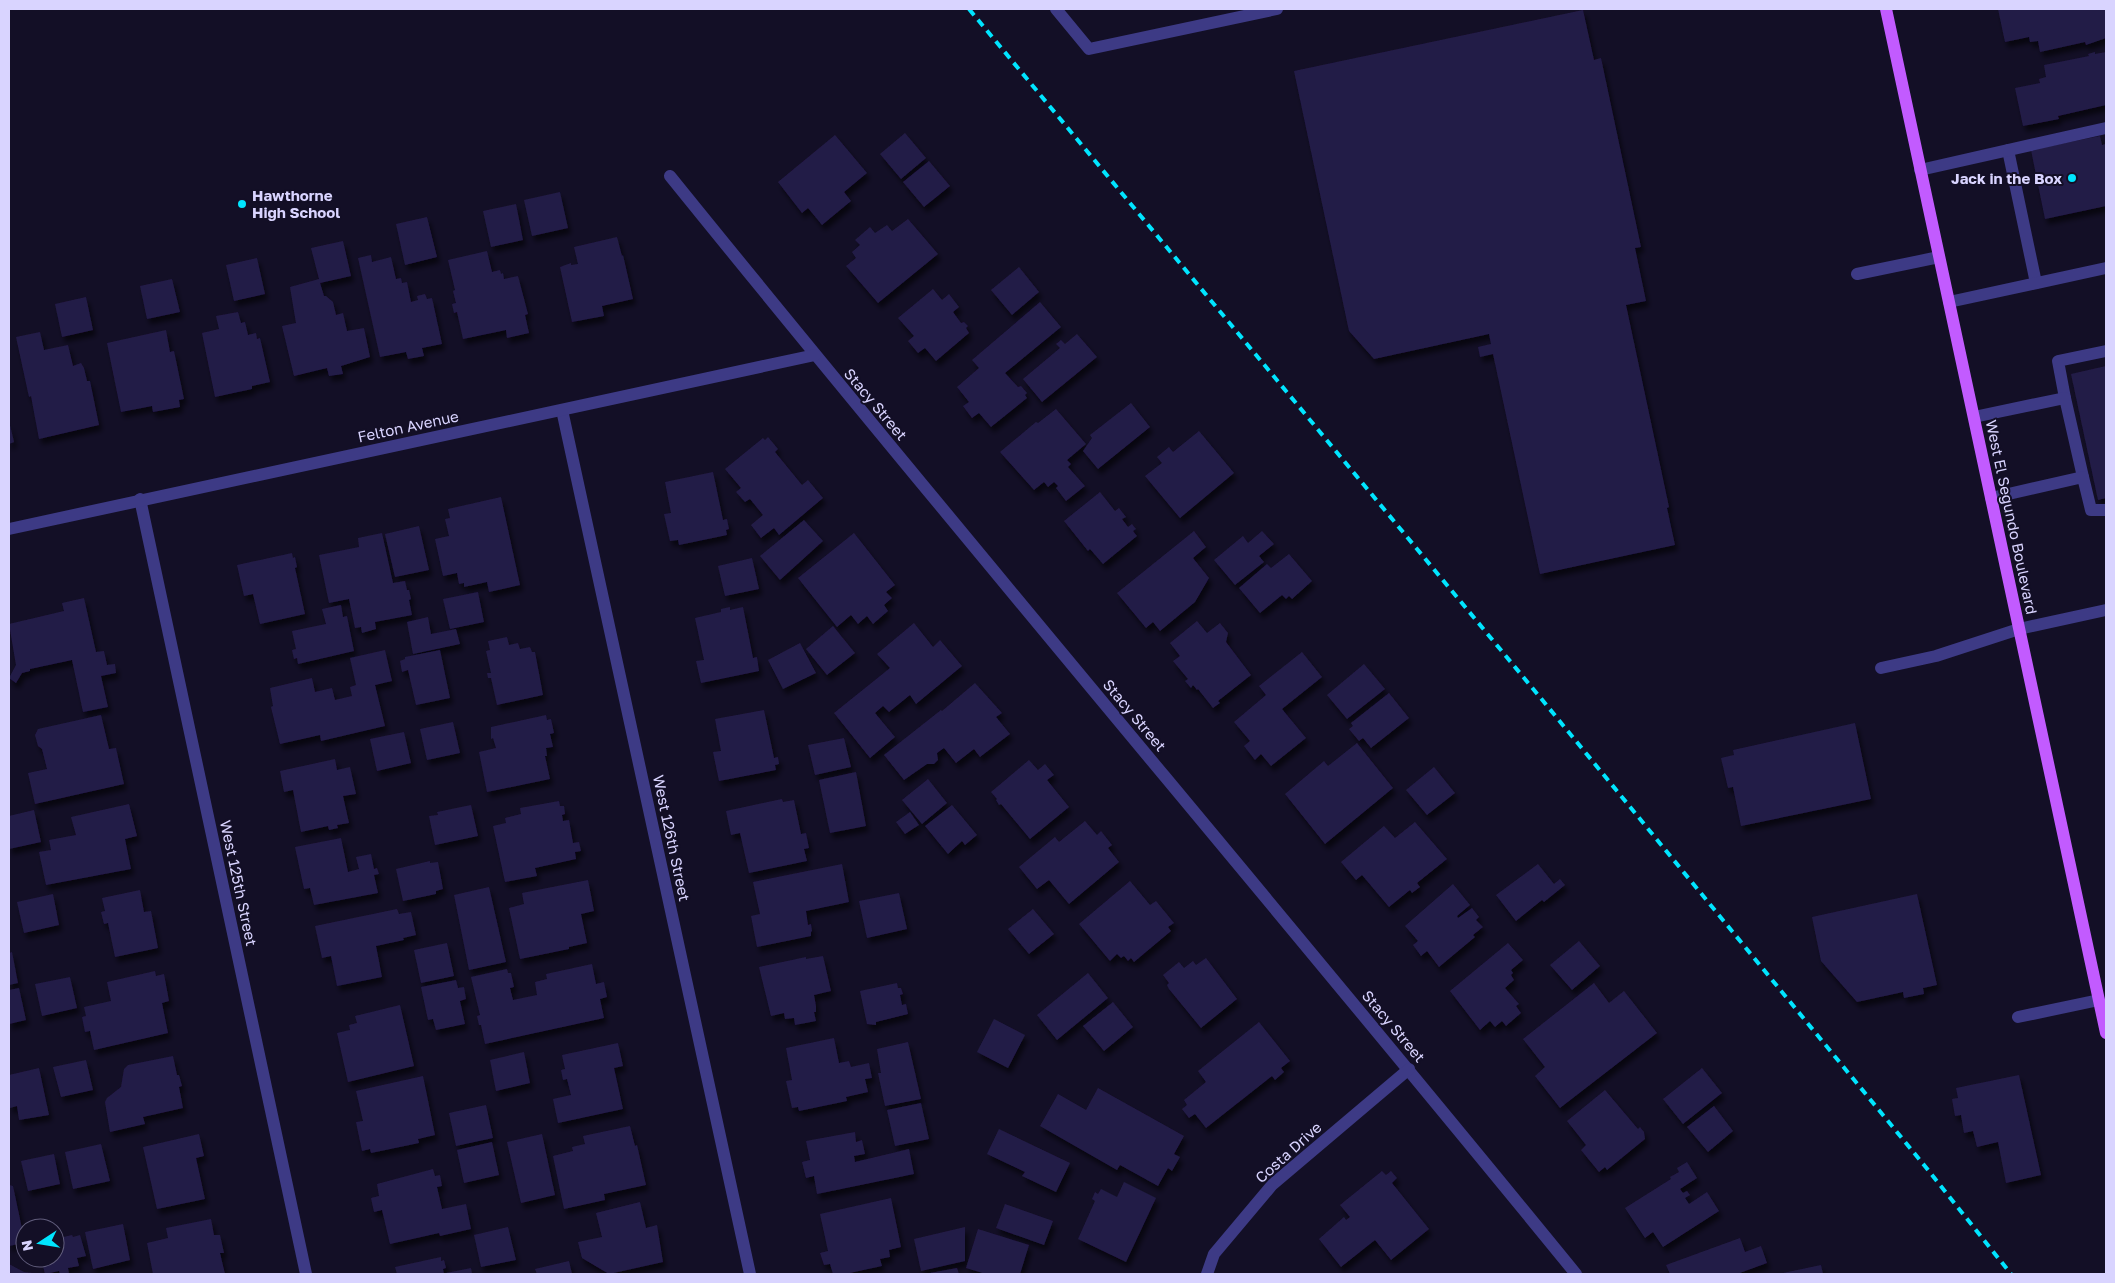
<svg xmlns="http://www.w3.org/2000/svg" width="2115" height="1283" font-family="'Golos Text',sans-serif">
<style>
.building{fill:#241b47;filter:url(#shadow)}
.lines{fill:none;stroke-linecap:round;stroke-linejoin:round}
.lane{stroke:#3d3a85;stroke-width:12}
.street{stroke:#3d3a85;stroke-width:12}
.primary{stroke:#c25bff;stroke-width:12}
.rail{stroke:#00e5ff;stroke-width:4;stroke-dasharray:8 6;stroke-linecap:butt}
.poi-dot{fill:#00e5ff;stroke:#130f26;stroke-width:2}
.labels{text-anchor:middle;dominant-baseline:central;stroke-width:4;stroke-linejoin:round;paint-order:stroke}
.poi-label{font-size:15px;font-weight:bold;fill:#d9d4ff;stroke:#130f26;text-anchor:end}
.street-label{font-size:15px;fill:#d9d4ff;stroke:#130f26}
</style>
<defs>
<filter id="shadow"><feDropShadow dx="3" dy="5.5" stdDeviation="2.5" flood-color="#0009"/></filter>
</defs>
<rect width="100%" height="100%" fill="#130f26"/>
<g class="building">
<polygon points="1998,9 2106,9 2106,38 2086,45 2085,42 2040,52 2038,41 2030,42 2029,37 2005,42"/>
<polygon points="1583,10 1594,60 1601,58 1641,247 1635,248 1646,301 1626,305 1669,507 1667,508 1675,545 1540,574 1493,354 1480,357 1478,347 1491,344 1489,334 1374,359 1349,331 1294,71"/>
<polygon points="2095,52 2095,54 2106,52 2106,105 2058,116 2059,119 2023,126 2015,88 2040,83 2039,79 2046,77 2044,65 2089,56 2088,54"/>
<polygon points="905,133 926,158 901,179 880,154"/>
<polygon points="835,135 867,173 844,192 851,201 822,225 808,208 802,213 778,182"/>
<polygon points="2100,136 2102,145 2106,144 2106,206 2045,219 2031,150"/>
<polygon points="929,161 950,186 924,207 903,182"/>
<polygon points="560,192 568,228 532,236 524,200"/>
<polygon points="516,204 523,240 491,247 483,211"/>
<polygon points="427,217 437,257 405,265 396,224"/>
<polygon points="908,219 938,254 878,303 846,266 856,258 852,252 860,245 855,240 870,227 875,233 887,225 892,231"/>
<polygon points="617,237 622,256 623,255 633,299 602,306 604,316 572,322 560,267 571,263 571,265 578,264 574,247"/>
<polygon points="343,241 351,276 320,283 324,296 326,296 333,302 336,315 343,313 347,331 364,328 370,357 341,366 343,374 329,376 327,368 294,376 282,326 296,323 290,287 319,279 311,248"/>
<polygon points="487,251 492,272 500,270 501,274 503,273 504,279 518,276 528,314 525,315 529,333 507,338 506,330 463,339 457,312 454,313 452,304 456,303 453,291 455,290 448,260"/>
<polygon points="371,255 372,262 391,257 396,279 401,278 402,283 407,282 411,302 418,300 417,296 425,294 427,299 432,298 442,344 422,348 424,356 408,359 406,352 380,357 358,258"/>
<polygon points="257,258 265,294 234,301 226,265"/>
<polygon points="1019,267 1039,292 1012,315 991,290"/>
<polygon points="172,279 180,312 147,319 140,286"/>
<polygon points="933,289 942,300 949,294 959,307 953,312 961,323 964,322 968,326 966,328 969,333 936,361 925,348 918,353 908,341 914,336 898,318"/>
<polygon points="86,297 93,330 62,337 55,304"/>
<polygon points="1040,302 1061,327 1005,373 1018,387 1021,386 1027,393 1025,395 1027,398 991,427 979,413 972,418 963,406 969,402 957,387 979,368 972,360"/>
<polygon points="238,312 241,323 245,322 248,335 256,333 257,339 260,338 270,382 252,386 252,389 215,397 202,333 219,329 216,316"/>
<polygon points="166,330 170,352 174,351 184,399 179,400 180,407 153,412 152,406 121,412 107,343"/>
<polygon points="40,332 44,350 68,345 73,366 81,363 84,368 87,381 90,381 99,425 39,439 31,396 29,397 16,337"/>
<polygon points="1077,334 1097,357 1042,402 1023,379 1060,348 1056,344 1061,340 1065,344"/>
<polygon points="2106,366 2106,498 2098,500 2071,374"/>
<polygon points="1131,403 1150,427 1098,469 1083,451 1092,438 1090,435"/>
<polygon points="1056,409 1086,444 1067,460 1071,464 1068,467 1085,486 1066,501 1056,488 1058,486 1054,482 1048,487 1044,482 1034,490 1000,452 1036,422 1038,423"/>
<polygon points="9,421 14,442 9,444"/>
<polygon points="1199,431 1234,473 1180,518 1145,476 1162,463 1157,457 1169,447 1173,452"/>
<polygon points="768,437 778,449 775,452 802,485 808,480 823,498 779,535 774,528 761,538 751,525 763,515 750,499 745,502 736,492 741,488 725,469 763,438 765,440"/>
<polygon points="713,472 723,520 727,519 729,529 726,530 727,535 679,545 678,540 670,541 664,514 671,513 665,482"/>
<polygon points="1100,492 1115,511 1119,508 1126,517 1122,519 1128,527 1132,524 1136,529 1133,531 1137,536 1103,564 1090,549 1088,551 1064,521"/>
<polygon points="501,497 520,585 489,592 487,582 464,587 464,583 459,584 457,573 443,576 435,539 449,536 445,519 450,518 448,509"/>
<polygon points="804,520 823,541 780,580 760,556"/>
<polygon points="419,526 429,570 395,577 385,534"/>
<polygon points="1194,531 1206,547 1193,558 1209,578 1195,602 1160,631 1153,622 1146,628 1117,593"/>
<polygon points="1262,531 1274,544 1259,556 1264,562 1235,585 1214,560 1243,536 1248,543"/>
<polygon points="382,533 393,583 405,581 407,590 409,590 411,599 409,600 412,615 375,622 376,629 362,633 361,627 355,628 349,599 329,603 319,555 359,547 358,538"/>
<polygon points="854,533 895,585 886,592 892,598 884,605 888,611 873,624 867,616 858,624 851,615 837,627 798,578"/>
<polygon points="292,553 293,558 295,557 297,567 295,568 305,614 260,624 253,594 244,596 237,565"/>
<polygon points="1289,554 1312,581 1292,599 1289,596 1286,599 1282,595 1260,613 1239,588 1267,564 1271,568"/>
<polygon points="752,558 759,589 725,596 718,566"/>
<polygon points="478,592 484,622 450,629 443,599"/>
<polygon points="84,598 96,652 104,651 107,665 115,664 116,673 101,676 108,707 83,712 72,660 30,669 30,671 22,673 16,683 9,678 16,665 9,624 64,611 62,603"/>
<polygon points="341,605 343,617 347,616 354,651 298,664 297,658 294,659 292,650 296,649 292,631 326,624 322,609"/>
<polygon points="730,607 730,610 743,607 753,658 757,657 759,671 701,683 696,661 704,660 695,618 721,612 721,609"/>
<polygon points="428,617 431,634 456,629 460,644 413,654 407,622"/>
<polygon points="1197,621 1207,633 1220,623 1228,633 1226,642 1251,675 1218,701 1220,703 1213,708 1198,689 1197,690 1193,685 1191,688 1185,681 1188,679 1173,661 1180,656 1170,643"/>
<polygon points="914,623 933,647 940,640 962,666 916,704 910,695 889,712 883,706 875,713 895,737 870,758 834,713 890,668 877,654"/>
<polygon points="833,626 855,653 827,675 806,649"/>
<polygon points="507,637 509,645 518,643 520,649 530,647 532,652 535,652 543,695 497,705 491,678 488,678 487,673 491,673 486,651 490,650 488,641"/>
<polygon points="800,643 816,673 783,689 768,660"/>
<polygon points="385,650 392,681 375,685 385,726 321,741 320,735 280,744 271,707 273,706 270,688 312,678 315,692 332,688 335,700 352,696 350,687 356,685 350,658"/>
<polygon points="440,650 450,698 416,705 408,670 402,672 400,661 405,659 405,657"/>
<polygon points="1302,652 1322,677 1282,709 1306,738 1271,766 1261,754 1255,760 1244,746 1250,741 1234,722 1266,695 1259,686"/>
<polygon points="1364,664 1385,689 1347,719 1327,695"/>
<polygon points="975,683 1002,713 996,717 1010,734 980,757 974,749 956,763 944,748 937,753 938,760 934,764 927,764 904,780 884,755 941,710 942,711"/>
<polygon points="1389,693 1409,718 1371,748 1363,738 1359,741 1349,729 1353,726 1351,723"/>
<polygon points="764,710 774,758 778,757 779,764 775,765 776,770 719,781 713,752 721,751 715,719"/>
<polygon points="101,715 109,749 116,748 124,784 35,804 28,773 47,769 42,749 38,746 35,735 38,729"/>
<polygon points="546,715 547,720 551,719 554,733 550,734 553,747 546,748 547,756 545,756 550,779 487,792 479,752 496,748 493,738 491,739 491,727"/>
<polygon points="453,722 460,753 427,760 420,729"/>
<polygon points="1855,723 1871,799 1741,826 1733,787 1728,788 1721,758 1734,755 1733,750"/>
<polygon points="404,732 411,763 377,771 370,739"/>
<polygon points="844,738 851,767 815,775 808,745"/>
<polygon points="1357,743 1393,788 1325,844 1285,794 1324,761 1328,766"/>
<polygon points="335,759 337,770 350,767 356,794 343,796 349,823 337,825 338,828 329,830 328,826 301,832 293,790 284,792 280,771"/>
<polygon points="1029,760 1038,770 1045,764 1054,775 1047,780 1069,807 1030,839 1001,804 999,805 996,800 997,799 991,792"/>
<polygon points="1434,767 1455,793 1427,815 1406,790"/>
<polygon points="856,772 866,826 830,833 819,780"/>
<polygon points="928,779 947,803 922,824 902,800"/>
<polygon points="782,799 783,802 794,800 801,834 806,833 809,848 804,849 807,861 749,873 740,833 731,835 726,811"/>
<polygon points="559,801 560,806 564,806 565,814 562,815 563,821 569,820 573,843 579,842 581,851 575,852 576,859 535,868 537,876 505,882 493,826 506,823 505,818 521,814 520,808"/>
<polygon points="129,804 137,836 125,839 131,869 46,885 39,852 51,850 49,840 76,835 71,817"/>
<polygon points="471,805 478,836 435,845 429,816 438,815 437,812"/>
<polygon points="952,805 977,835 965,845 962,841 948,854 925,826"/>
<polygon points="34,810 41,842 9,849 9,816"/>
<polygon points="910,812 919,825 905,834 896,822"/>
<polygon points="1085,821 1097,835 1101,831 1112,845 1108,848 1119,862 1069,904 1049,880 1037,889 1019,867 1055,837 1059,842"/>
<polygon points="1415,822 1447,859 1417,883 1420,887 1412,893 1410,890 1389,907 1362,875 1356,880 1341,862 1384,826 1395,838"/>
<polygon points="341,838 348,872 359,869 356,857 371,854 374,869 377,868 379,874 374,875 378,893 314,905 310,888 304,889 295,847"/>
<polygon points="430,861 430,863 438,862 443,889 436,891 436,894 403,901 396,869"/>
<polygon points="842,864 849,902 806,911 808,925 811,924 812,931 811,932 811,936 757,947 751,916 760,914 753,882"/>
<polygon points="1538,864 1554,884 1560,879 1565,885 1544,902 1542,900 1516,921 1496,895"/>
<polygon points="588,880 594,911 581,914 587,943 569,947 569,949 520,959 509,908 524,904 522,893"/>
<polygon points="1130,881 1150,905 1156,901 1174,923 1168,927 1171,931 1134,962 1131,958 1128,961 1124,956 1121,958 1117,954 1110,961 1079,924"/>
<polygon points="1453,884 1470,905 1457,916 1458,918 1472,908 1479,917 1476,920 1483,927 1473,935 1475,937 1439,967 1427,951 1421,956 1413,945 1418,941 1405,926"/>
<polygon points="489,887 506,962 469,970 454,895"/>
<polygon points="140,890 144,912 151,911 158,948 115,957 108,923 104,924 101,912 105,911 102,898"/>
<polygon points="899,893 907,929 867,938 859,901"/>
<polygon points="53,894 59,925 24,933 17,902"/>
<polygon points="1917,894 1937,985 1923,988 1924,994 1904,998 1903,992 1857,1002 1821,961 1812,917"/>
<polygon points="397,909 399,914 411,912 416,935 403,938 404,940 376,946 382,977 337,986 331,956 322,958 315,926"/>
<polygon points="1033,909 1054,934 1029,954 1008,929"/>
<polygon points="1579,941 1600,966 1572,990 1550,965"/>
<polygon points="447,943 454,976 421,983 414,950"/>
<polygon points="1508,943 1523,960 1511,970 1513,973 1511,975 1514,980 1505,988 1519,1004 1516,1006 1521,1013 1506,1026 1502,1021 1495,1027 1490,1021 1480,1030 1450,991"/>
<polygon points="12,952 18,983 9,985 9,953"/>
<polygon points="823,956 831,991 814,995 816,1006 816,1012 814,1012 816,1021 795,1025 794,1018 785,1019 784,1013 771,1016 759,967 806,957 806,959"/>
<polygon points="1206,958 1237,999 1201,1028 1169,989 1167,985 1169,983 1163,975 1179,962 1184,968 1193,961 1196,965"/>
<polygon points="592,964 596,984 604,982 607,997 600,999 604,1018 485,1044 481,1025 479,1025 477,1016 480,1015 471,977 507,969 508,973 511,973 514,987 510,988 513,1000 537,995 535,982 547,979 546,974"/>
<polygon points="155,971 156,976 164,974 169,1001 162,1003 168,1033 94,1050 90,1031 85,1032 82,1017 86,1016 84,1007 111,1001 107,982"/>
<polygon points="1088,973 1108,998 1057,1040 1037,1015"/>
<polygon points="70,977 77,1008 42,1016 35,984"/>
<polygon points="456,980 458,988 464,987 466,999 460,1001 465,1024 436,1030 433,1019 428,1020 421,987"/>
<polygon points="897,983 898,988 901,988 903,994 900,995 902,1005 906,1004 908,1014 876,1022 876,1025 867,1024 860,991"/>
<polygon points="1594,983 1609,1003 1624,991 1657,1033 1560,1108 1535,1076 1545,1067 1523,1039"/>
<polygon points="19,988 26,1020 9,1024 9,990"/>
<polygon points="1113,1002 1133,1027 1104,1051 1083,1026"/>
<polygon points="400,1005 414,1066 348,1082 337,1033 350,1030 349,1025 357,1023 355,1016"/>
<polygon points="994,1019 1025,1035 1008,1068 977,1052"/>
<polygon points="1259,1022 1290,1061 1281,1068 1284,1072 1275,1080 1272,1076 1206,1128 1195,1114 1189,1118 1182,1109 1187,1105 1184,1100 1206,1082 1198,1071"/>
<polygon points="834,1038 839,1063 849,1061 851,1067 869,1063 872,1078 865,1079 868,1092 846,1097 847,1101 799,1111 798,1107 792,1108 786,1081 792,1080 786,1048"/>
<polygon points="908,1042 921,1099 885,1106 878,1073 881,1073 877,1049"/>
<polygon points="618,1043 623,1066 614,1068 623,1109 558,1123 553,1099 571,1095 567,1079 563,1080 561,1070 565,1069 562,1055"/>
<polygon points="524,1052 530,1083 496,1091 490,1060"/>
<polygon points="173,1056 177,1075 179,1075 182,1086 179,1087 183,1108 143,1117 145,1124 110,1132 105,1102 107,1098 121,1087 124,1069 128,1065"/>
<polygon points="86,1060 93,1090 61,1097 53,1067"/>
<polygon points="39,1068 49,1115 19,1120 17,1106 10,1108 9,1075"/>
<polygon points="1702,1068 1722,1093 1683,1124 1663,1099"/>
<polygon points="2019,1075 2041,1175 2006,1183 1998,1142 1977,1147 1973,1131 1964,1133 1961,1115 1955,1116 1952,1099 1958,1098 1956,1088"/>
<polygon points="423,1076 435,1135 418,1139 419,1143 371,1153 370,1149 362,1151 356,1122 363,1121 356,1091"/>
<polygon points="1098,1088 1184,1136 1174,1154 1180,1157 1172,1171 1168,1168 1158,1186 1120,1165 1117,1170 1040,1126 1058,1094 1086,1110"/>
<polygon points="1605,1090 1638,1129 1640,1127 1644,1132 1645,1139 1607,1170 1605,1167 1599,1172 1581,1150 1586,1145 1567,1121"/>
<polygon points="921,1103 929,1139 895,1146 887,1110"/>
<polygon points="486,1105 493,1138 456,1146 449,1113"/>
<polygon points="1714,1106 1733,1131 1708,1152 1687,1127"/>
<polygon points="630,1126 635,1146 637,1145 646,1185 604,1194 605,1200 564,1209 553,1156 573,1151 572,1147 585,1144 583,1136"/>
<polygon points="999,1129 1070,1163 1056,1192 1022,1176 1025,1172 987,1154"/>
<polygon points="855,1132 856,1142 862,1140 865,1154 854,1156 855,1162 909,1149 914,1174 817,1194 814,1176 806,1178 802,1162 810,1160 806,1141"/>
<polygon points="199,1134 204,1156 196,1158 205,1199 157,1209 143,1147"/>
<polygon points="542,1134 555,1195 521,1203 507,1142"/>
<polygon points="492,1142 499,1175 464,1183 457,1150"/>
<polygon points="101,1144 110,1181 73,1189 65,1152"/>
<polygon points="54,1154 60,1184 28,1191 21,1161"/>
<polygon points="1687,1162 1697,1178 1680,1189 1683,1193 1687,1191 1690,1195 1685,1198 1689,1204 1707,1192 1719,1211 1663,1247 1653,1232 1645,1238 1625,1208 1671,1179 1670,1177 1679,1172 1677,1168"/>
<polygon points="433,1169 435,1176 440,1175 442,1186 437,1187 442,1209 466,1204 471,1229 440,1236 439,1233 390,1244 382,1210 374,1212 371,1198 379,1196 377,1184"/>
<polygon points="1382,1171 1386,1175 1391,1171 1397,1178 1392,1183 1429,1229 1391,1260 1375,1240 1341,1267 1319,1239 1344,1217 1346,1220 1350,1217 1340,1205"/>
<polygon points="1124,1182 1156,1198 1126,1262 1078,1239 1095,1201 1092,1199 1095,1192 1098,1194 1101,1189 1117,1197"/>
<polygon points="9,1185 13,1186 24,1238 22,1238 23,1243 9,1246"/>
<polygon points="891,1198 901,1247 889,1250 890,1257 880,1259 882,1266 845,1274 833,1274 830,1264 824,1265 820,1253 828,1251 820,1214"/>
<polygon points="640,1202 646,1228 657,1225 663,1262 609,1274 582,1258 578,1242 602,1237 596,1213"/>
<polygon points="1005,1204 1053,1221 1044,1245 996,1228"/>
<polygon points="211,1219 214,1235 220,1235 224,1253 220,1253 225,1274 153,1274 147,1243 168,1238 166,1228"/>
<polygon points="123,1224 130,1260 93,1269 85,1232"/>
<polygon points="508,1227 516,1260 481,1267 474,1235"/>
<polygon points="965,1227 965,1261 921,1271 914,1239"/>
<polygon points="978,1229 1029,1245 1020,1274 986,1274 966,1268"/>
<polygon points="72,1235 73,1237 80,1235 86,1256 77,1258 79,1266 68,1268 69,1274 60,1274 59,1271 45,1274 41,1258 55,1258 55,1239"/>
<polygon points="1740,1238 1745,1252 1761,1246 1767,1263 1737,1274 1670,1274 1666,1265"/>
<polygon points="441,1257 441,1261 444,1260 446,1268 443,1269 444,1274 397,1274 395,1267"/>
<polygon points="569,1261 572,1274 537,1274 535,1269"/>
<polygon points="9,1264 24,1272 42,1274 9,1274"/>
<polygon points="1821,1265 1823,1274 1783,1274 1783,1273"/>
<polygon points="471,1268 472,1274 446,1274 446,1273"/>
<polygon points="957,1268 959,1274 930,1274 930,1273"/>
</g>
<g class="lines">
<g class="lane">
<polyline points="1056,9 1089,49 1277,9"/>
<polyline points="2008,150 2036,283"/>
<polyline points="1920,170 2106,128"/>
<polyline points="1857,274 1939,257"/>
<polyline points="1949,302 2106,268"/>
<polyline points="2065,398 2058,361 2106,351"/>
<polyline points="1974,417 2065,398 2083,477"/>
<polyline points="1991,498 2083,477 2091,510 2106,510"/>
<polyline points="1881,668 1936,656 2019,629"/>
<polyline points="2018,1017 2099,1000"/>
</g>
<g class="street">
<path d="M670,176C968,545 1276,906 1576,1274"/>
<polyline points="562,410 750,1274"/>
<polyline points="140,499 306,1274"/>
<polyline points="9,529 815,355"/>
<polyline points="2019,629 2106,610"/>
<polyline points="1207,1274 1214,1254 1272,1185 1409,1069"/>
</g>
<polyline class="primary" points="1886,9 2106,1033"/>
<polyline class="rail" points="969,9 1539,696 1924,1165 2011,1274"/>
</g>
<g class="poi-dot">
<circle cx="2072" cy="178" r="5"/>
<circle cx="242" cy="204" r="5"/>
</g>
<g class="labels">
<g class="poi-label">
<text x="2062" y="178">Jack in the Box</text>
<text x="252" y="195" text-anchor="start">Hawthorne<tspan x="252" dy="17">High School</tspan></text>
</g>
<g class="street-label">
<text transform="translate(876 404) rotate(50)">Stacy Street</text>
<text transform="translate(408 426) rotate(-12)">Felton Avenue</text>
<text transform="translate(2012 517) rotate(78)">West El Segundo Boulevard</text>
<text transform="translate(1135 715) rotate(50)">Stacy Street</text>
<text transform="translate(672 838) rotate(78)">West 126th Street</text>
<text transform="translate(239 883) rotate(78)">West 125th Street</text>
<text transform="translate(1394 1026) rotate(50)">Stacy Street</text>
<text transform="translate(1288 1152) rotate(-42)">Costa Drive</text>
</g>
</g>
<rect width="2115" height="1283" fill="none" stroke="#d9d4ff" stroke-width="20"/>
<g transform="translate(40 1243) rotate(258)"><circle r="24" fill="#130f26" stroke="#625e7d"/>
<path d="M0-4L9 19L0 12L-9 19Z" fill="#00e5ff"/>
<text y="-8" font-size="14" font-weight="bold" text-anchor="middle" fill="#d9d4ff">N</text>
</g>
</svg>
